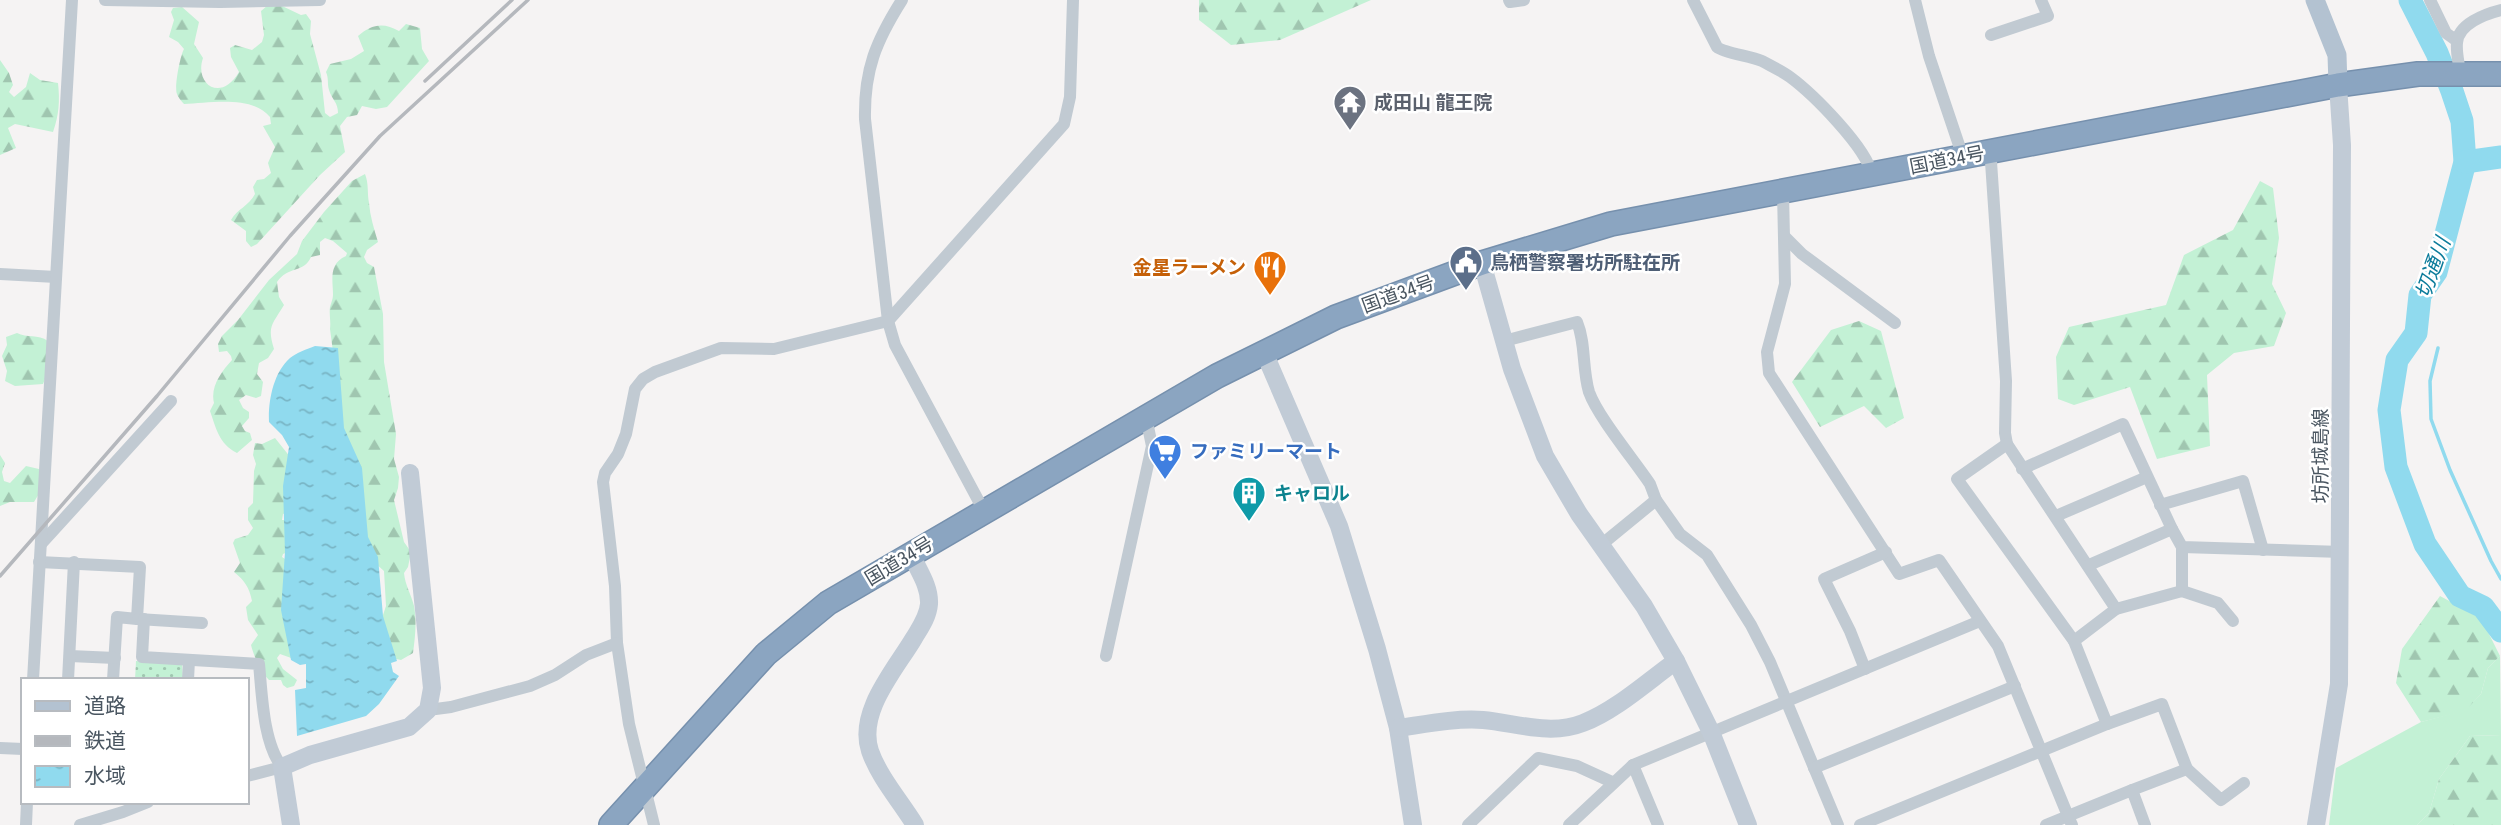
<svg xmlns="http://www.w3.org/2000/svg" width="2501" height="825" font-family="'Roboto Condensed','Noto Sans JP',sans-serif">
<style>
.grass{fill:#c3f1d5}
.forest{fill:url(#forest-firs)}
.park{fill:url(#park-dots)}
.water{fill:url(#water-ripples)}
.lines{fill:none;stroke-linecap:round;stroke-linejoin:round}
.stream{stroke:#90daee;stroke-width:3.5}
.river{stroke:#90daee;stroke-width:23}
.highway-casing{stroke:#7690ad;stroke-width:26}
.street{stroke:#c1cad2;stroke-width:12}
.secondary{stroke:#c1cbd6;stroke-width:18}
.primary{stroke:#b3c2d1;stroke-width:19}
.highway{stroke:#8ba5c1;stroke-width:23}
.rail{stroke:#b5b8bd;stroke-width:3.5}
.labels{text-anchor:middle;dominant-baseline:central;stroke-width:5;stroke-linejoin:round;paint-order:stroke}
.worship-label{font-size:19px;font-weight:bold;fill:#5b616d;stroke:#fff;text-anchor:start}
.street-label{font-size:19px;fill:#4a5661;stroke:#fff}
.service-label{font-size:19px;font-weight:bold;fill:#4e5e75;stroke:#fff;text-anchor:start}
.food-label{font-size:19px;font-weight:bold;fill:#c56008;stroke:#fff;text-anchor:end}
.shop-label{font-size:19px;font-weight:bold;fill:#366cbe;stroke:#fff;text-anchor:start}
.culture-label{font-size:19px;font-weight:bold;fill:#0d838f;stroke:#fff;text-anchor:start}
.water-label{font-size:21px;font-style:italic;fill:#0c7c9b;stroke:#fff}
</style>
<defs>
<pattern id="forest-firs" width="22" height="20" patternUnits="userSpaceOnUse" patternTransform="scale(1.75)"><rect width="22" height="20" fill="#c3f1d5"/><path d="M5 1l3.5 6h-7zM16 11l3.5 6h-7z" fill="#a0c6b0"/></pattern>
<pattern id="park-dots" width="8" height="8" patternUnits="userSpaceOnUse" patternTransform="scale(1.75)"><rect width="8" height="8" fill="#c3f1d5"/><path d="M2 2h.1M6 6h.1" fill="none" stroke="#a0c6b0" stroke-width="1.8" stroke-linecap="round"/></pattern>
<pattern id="water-ripples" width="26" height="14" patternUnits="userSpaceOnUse" patternTransform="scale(1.75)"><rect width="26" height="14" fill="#90daee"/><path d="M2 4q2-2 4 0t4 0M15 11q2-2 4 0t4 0" fill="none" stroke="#78b4c4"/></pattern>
</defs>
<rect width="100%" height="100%" fill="#f5f3f3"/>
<polygon class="grass" points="2500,656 2501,735 2470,736 2439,779 2429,813 2417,825 2329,825 2336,768 2421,722 2465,710 2481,694 2488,668"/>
<g class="forest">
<polygon points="1199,0 1371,0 1280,40 1231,45 1199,20"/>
<path d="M280,5L301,15L306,14L311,21L310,34L321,75L325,113L330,117L338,113C338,102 332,100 329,90C327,83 329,79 326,72L330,64L351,59L364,51L358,36C371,24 384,22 399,31L406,24L420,28L422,49L429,61L387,107L376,109L362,106L357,115L347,117L340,126L345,152L320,175L257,244L251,247L246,241V231L231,220C237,209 249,206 255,194L253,187L257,180L264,179L271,173L268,163L275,147L263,126L271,124L270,117C252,95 210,103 184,104C182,102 178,97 177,94C174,88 180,56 184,49L178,42L169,37L174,20L171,12L173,8L182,7L199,22L194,44L203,58C194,84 221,103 239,72L231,57L230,48L235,45L252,50L262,42L264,35L261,11L267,6Z"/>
<path d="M0,60L9,73L13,85L9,92L14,97L26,87L30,73L40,80L58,83C60,101 59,115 53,132L15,124L8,128L16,148L0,155Z"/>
<path d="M365,174C369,184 367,192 369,203C370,216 374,229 378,242L367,250L364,257L367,263L374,267L383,314L384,362L396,434L394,459L399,477L398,488L394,500L404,542L411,552L408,567L404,573C405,585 411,594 414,606C417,621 415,638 413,653L401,660L391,658L381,621L386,606L384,571L374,562L349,473L330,329C331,321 329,314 330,307C331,303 333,299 333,295C333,280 328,264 346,256L347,253L333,241L325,238L320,242V255L311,257C304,273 288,266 277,282L279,297L284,305C272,325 267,326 274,349L268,358L259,363L257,374L263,382L261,396L256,398L246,395L239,400L243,408L249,412V418L242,426L245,431L250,433L252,440L237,453C219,444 216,428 210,411L214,403C210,387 221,372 232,360L231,356L227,351L219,352L218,344L222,336L238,320L269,280L297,254L302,241L324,212L352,181Z"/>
<polygon points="2260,181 2273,188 2279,238 2272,284 2286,313 2274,346 2234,353 2207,375 2210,446 2157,459 2130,387 2074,405 2058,399 2056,357 2069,327 2166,305 2184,255 2233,230"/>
<polygon points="1859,321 1881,331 1904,418 1886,428 1864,406 1820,427 1792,382 1831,330"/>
<path d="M17,333C27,338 38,334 48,341L45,379L43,384L15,386L5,381L7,371L2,356L7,345L6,337Z"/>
<path d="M275,438L291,458L289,512L283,514L282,520H290L288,552L283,554L282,557L288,561L294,659L280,654L277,658L283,669L297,680L294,686L287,688L283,685L281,680H269C261,672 254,657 251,645L258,635L248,620L246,607L252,601C249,587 245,581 234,572L240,563L233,543L235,539L248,535L253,528L248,520V508L253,503L254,471L256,464L253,455L255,443L262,444Z"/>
<polygon points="0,455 5,463 2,472 4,481 10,483 26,466 39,469 40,492 34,502 10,502 0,506"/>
<polygon points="2440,596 2481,618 2500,656 2488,668 2481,694 2465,711 2421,722 2396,683 2402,649"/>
<polygon points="2501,735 2501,825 2417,825 2429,813 2439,779 2470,736"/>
</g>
<polygon class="park" points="136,661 182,663 183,680 135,680"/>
<path class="water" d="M315,346L338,348L344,428L362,468L368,537L378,557L383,616L397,661L391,663L393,672L399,676L379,704L366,716L297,736L295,690L306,688V664L300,665L291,660L281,610L285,552L283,486L289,447L282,435L269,422C268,402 273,373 290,358C296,353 307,349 315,346Z"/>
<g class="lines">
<polyline class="stream" points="2438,348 2430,381 2431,419 2450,470 2491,561 2501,579"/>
<g class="river">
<polyline points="2410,0 2437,53 2452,91 2462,121 2465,162 2436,272 2420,295 2416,333 2397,360 2389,410 2396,467 2425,544 2460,596 2483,607 2501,631"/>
<polyline points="2465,162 2501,157"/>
</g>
<defs>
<polyline id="highway" points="611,825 766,654 828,603 1217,376 1336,317 1482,263 1611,224 2338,85 2418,74 2501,74"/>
</defs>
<use href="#highway" class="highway-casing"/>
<g class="street">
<polyline points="105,0 220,2 220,0"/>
<path d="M902,0C876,41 864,70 865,119L888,321L895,345L984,511"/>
<polyline points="1509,0 1510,2 1524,0"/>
<path d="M1693,0L1717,47C1724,53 1750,56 1762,61C1771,66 1782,71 1790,77C1813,94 1867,148 1872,175"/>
<polyline points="1915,0 1929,56 1963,157"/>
<polyline points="2430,0 2446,33 2457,41"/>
<polyline points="220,2 320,0"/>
<polyline points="1991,35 2048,16 2041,0"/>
<path d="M2460,73C2459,63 2456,53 2457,43C2458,24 2485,14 2501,10"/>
<polyline points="1988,152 1991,162 2006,381 2005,433 2007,444 2116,609"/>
<polyline points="1783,192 1785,284 1767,352 1769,373 1899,574 1939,560 1998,646 2068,816 2046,825"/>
<polyline points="1784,236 1802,254 1895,323"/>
<polyline points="0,274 56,277"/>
<path d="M1504,341L1577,322C1586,344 1582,368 1589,392C1598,417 1634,460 1650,484L1656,500L1680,534L1707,555L1751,625L1770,662L1838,825"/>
<polyline points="2007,444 1957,479 2074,641"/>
<polyline points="2022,469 2123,424 2172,529"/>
<polyline points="2160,505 2243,481 2263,550"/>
<polyline points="2056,516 2147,477"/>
<polyline points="41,544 171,401"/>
<polyline points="1601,545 1656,500"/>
<polyline points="39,562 140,567 137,619 117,617 113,680"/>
<polyline points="2089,565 2172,529 2182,547 2342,552"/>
<polyline points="2182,591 2218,603 2233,621"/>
<polyline points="138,619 202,623"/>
<path d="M144,619L142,657L259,664C262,694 263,743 282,767L247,776"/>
<polyline points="617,643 615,586 603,482 605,473 618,454 626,434 635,389 643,379 655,372 721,348 774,349 888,321 1064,124 1070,97 1073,0"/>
<polyline points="70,656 115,658"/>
<polyline points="1106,656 1152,446 1146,417"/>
<polyline points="1865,669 1850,631 1824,579 1886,552"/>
<polyline points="33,680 72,0"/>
<polyline points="68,680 74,562"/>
<polyline points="188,680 189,660"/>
<polyline points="428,710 451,707 530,686 555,675 586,655 617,643 629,724 654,825"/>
<polyline points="2107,724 2162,704 2187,769 2132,790"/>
<polyline points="0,748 23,749"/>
<polyline points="1633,765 1658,825"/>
<polyline points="1814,768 2015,686"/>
<polyline points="2187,769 2221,800 2244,783"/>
<polyline points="26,825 27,802"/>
<polyline points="80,825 123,812 148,802"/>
<polyline points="1468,825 1538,758 1577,766 1612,782"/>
<polyline points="1569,825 1633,765 1980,621"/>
<polyline points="1860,825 2107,724 2074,641 2116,609 2182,591 2182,547"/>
<polyline points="2072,825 2068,816 2132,790 2145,825"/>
</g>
<g class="secondary">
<polyline points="1482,263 1512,369 1545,456 1579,514 1644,606 1676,661 1711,732 1748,825"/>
<polyline points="1264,352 1339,526 1377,649 1398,728 1413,825"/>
<path d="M911,554C918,570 930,586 929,604C928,617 920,628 914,638C895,670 857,712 870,751C879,777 901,802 915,825"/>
<path d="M1398,728C1426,724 1455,718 1483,720C1516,723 1550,736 1583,723C1615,711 1648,681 1676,661"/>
<polyline points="291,825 282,767 310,755 409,727 428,710 432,688 410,473"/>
<polyline points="2316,825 2339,684 2342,145 2338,85"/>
</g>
<polyline class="primary" points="2315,0 2337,55 2338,85"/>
<use href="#highway" class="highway"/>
<g class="rail">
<polyline points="425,81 512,0"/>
<polyline points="0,576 157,396 290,236 380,136 528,0"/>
</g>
</g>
<defs>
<symbol id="temple-pin" viewBox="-11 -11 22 30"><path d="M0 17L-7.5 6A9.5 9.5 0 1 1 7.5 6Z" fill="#6b7280" stroke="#fff"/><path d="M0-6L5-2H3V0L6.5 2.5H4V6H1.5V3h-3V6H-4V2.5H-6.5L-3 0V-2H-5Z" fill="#fff"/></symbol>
<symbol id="civic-pin" viewBox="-11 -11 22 30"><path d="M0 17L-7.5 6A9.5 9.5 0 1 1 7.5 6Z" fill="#5c6f8a" stroke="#fff"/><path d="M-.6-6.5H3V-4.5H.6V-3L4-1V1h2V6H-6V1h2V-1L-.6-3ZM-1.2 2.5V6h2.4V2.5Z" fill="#fff"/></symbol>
<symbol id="restaurant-pin" viewBox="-11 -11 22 30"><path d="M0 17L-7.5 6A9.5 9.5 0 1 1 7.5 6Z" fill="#e8710a" stroke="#fff"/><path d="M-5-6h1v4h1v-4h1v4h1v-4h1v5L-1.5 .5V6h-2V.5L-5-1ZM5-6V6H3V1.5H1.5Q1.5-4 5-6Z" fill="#fff"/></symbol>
<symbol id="supermarket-pin" viewBox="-11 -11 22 30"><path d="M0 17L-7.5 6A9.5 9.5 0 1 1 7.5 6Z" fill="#3f7fe0" stroke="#fff"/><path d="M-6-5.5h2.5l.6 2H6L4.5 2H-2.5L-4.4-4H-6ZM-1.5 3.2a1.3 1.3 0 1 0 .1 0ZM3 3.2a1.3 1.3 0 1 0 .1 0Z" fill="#fff"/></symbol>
<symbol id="building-pin" viewBox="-11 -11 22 30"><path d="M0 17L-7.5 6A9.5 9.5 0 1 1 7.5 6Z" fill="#0f9aa8" stroke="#fff"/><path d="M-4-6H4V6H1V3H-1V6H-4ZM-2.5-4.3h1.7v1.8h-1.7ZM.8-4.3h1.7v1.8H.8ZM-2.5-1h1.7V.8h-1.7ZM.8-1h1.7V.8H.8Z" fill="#fff"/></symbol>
</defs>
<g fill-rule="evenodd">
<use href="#temple-pin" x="1331" y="83" width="38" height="52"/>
<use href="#civic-pin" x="1447" y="243" width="38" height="52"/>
<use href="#restaurant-pin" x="1251" y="248" width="38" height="52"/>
<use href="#supermarket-pin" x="1146" y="432" width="38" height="52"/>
<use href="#building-pin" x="1230" y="474" width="38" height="52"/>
</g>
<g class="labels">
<g class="worship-label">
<text x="1374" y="102">成田山 龍王院</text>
</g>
<g class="street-label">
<text transform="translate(1947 160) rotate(-11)">国道34号</text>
<text transform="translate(1398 294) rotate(-20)">国道34号</text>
<text transform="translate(2320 456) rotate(-90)">坊所城島線</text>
<text transform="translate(899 561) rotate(-31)">国道34号</text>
</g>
<g class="service-label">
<text x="1490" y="262">鳥栖警察署坊所駐在所</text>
</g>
<g class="food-label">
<text x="1246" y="267">金星ラーメン</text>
</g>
<g class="shop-label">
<text x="1190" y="451">ファミリーマート</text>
</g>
<g class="culture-label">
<text x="1274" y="493">キャロル</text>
</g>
<g class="water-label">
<text transform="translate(2433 268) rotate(-70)">切通川</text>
</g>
</g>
<rect x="21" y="678" width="228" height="126" fill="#ffffff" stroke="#b7bbc0" stroke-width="2"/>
<rect x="35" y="701" width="35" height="10" fill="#b3c2d1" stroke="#b7bbc0" stroke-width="2"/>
<text x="84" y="713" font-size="21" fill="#4a5661">道路</text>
<rect x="35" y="736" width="35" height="10" fill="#b5b8bd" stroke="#b7bbc0" stroke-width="2"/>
<text x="84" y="748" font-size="21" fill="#4a5661">鉄道</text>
<rect x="35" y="766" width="35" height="21" fill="url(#water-ripples)" stroke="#b7bbc0" stroke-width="2"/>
<text x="84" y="783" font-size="21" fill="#4a5661">水域</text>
</svg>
